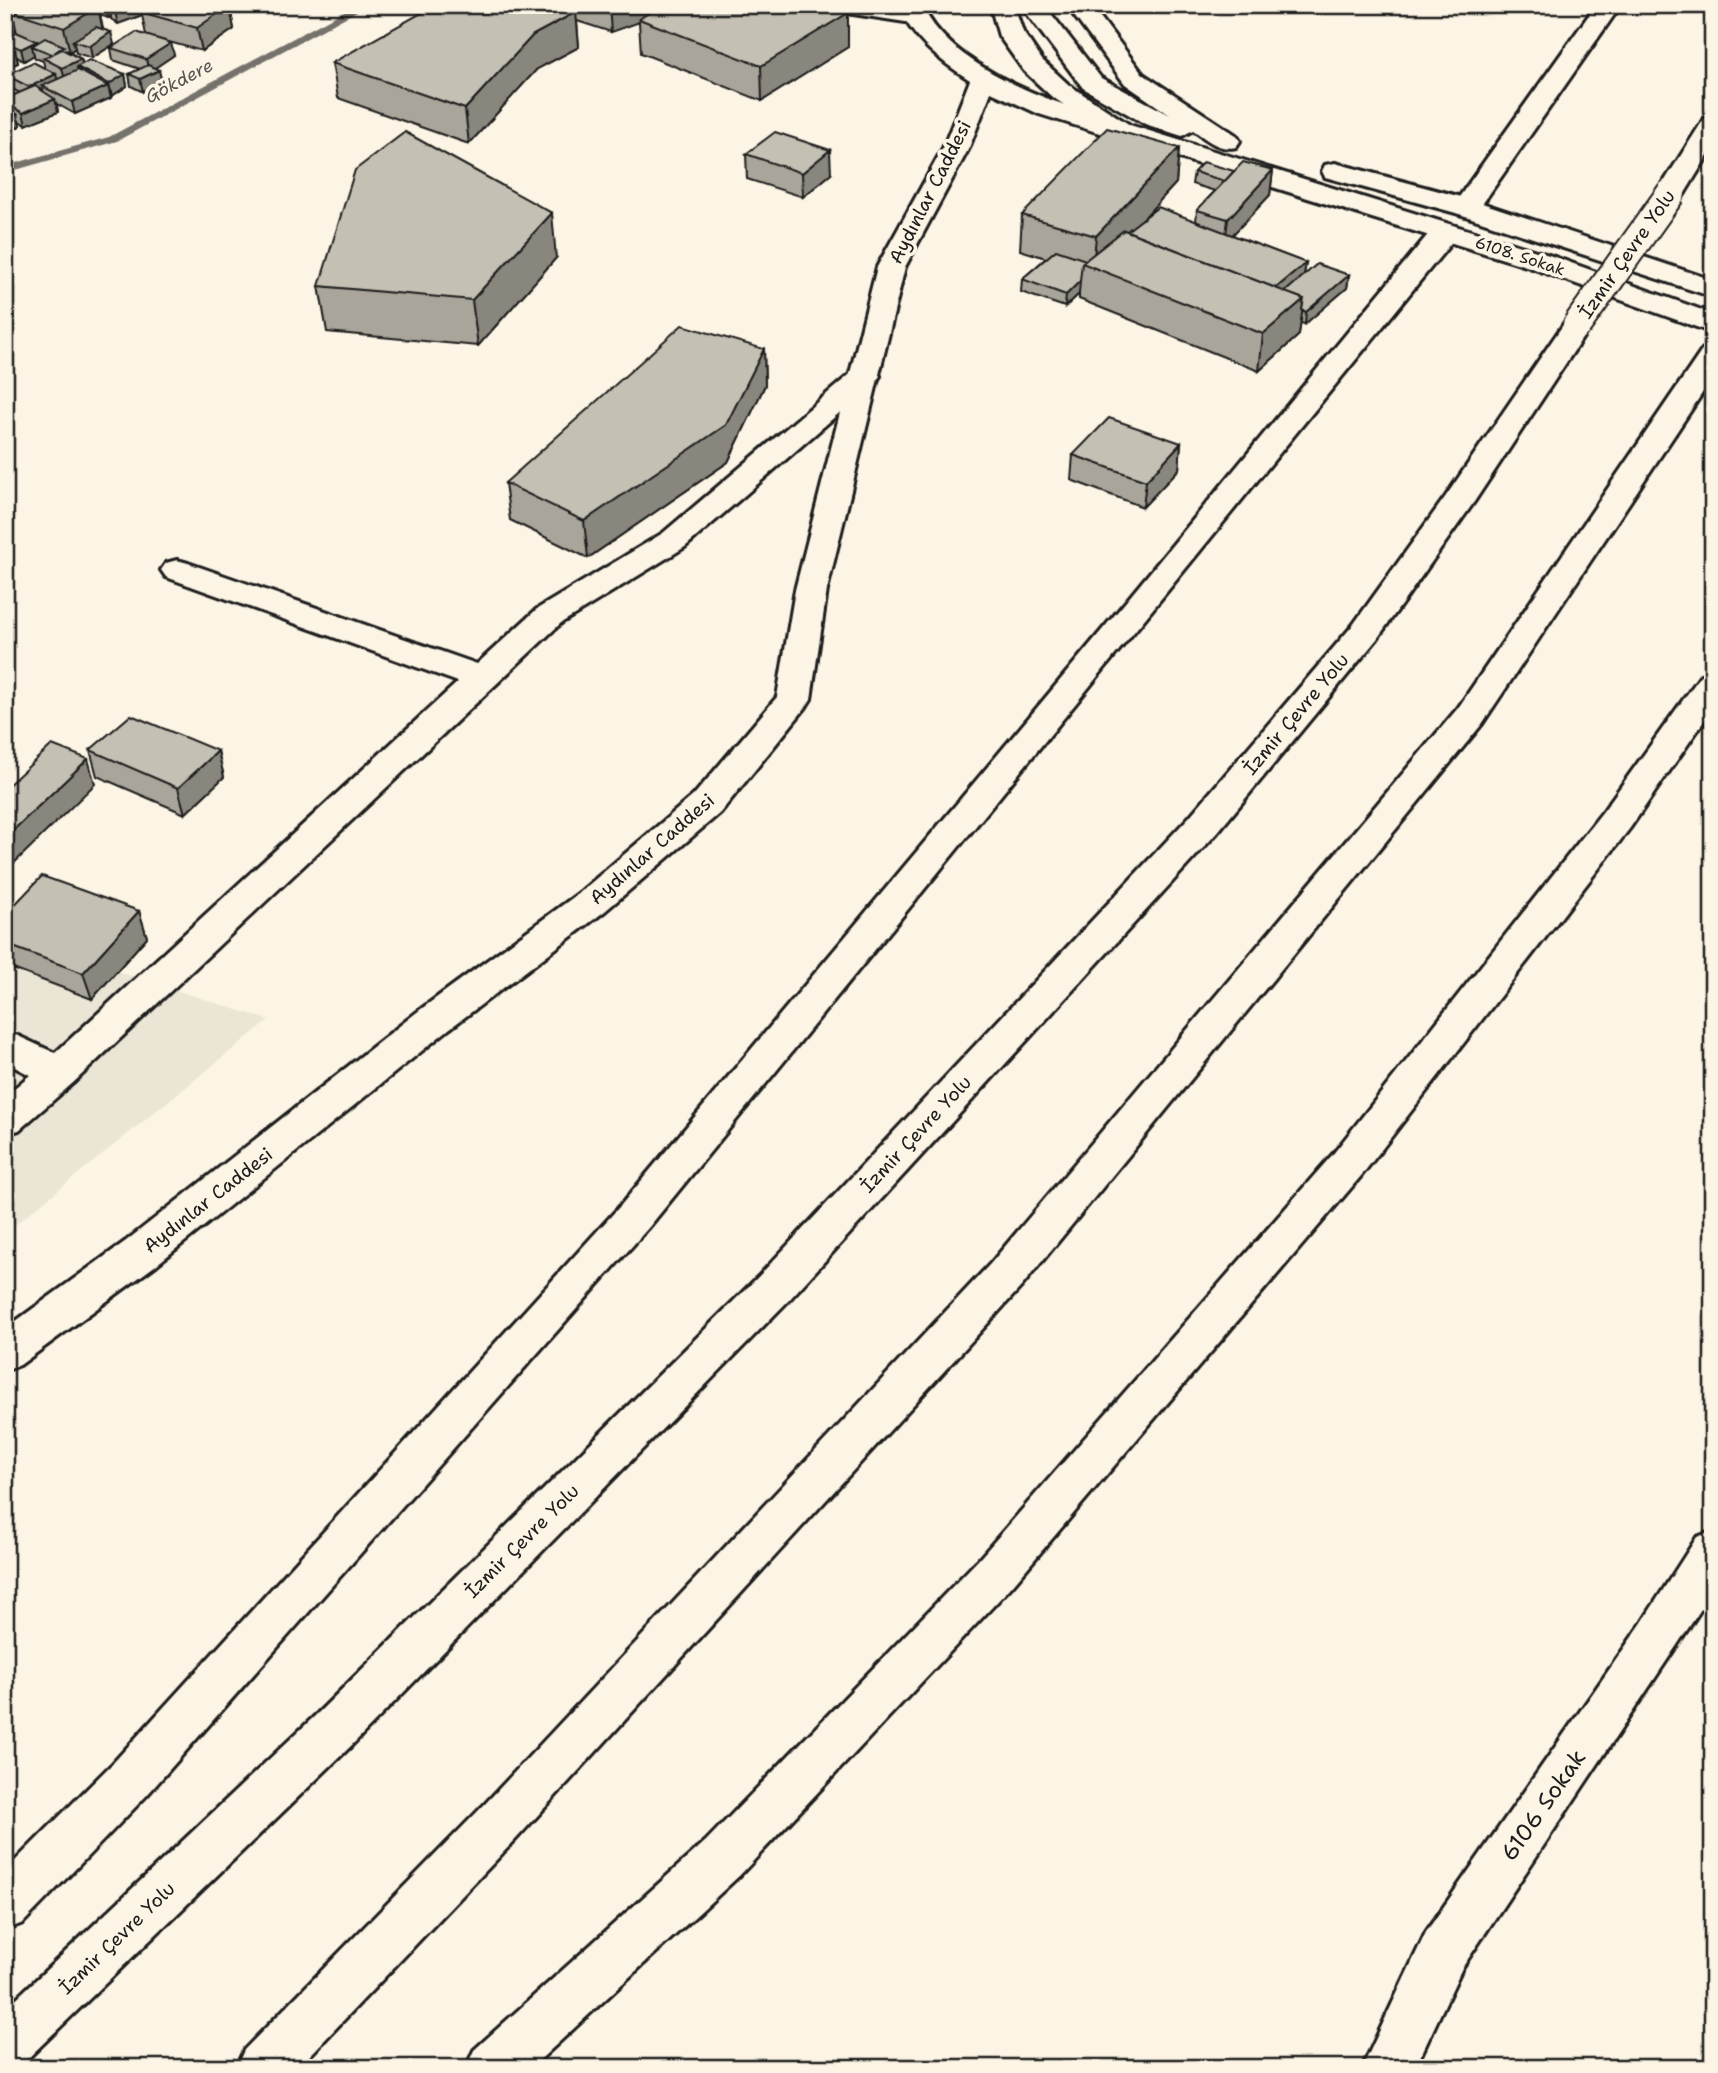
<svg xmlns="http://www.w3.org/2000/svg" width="1718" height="2073" font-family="'Shantell Sans',sans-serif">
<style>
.built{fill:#ebe5d6}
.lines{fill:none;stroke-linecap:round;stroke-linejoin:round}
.stream{fill:#75726c;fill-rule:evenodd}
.minor-casing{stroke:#1c1c1c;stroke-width:6}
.tertiary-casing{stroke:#1c1c1c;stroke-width:6}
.secondary-casing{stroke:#1c1c1c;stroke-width:6}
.motorway-casing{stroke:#1c1c1c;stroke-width:6}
.minor{fill:#fcf5e5;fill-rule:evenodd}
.tertiary{fill:#fcf5e5;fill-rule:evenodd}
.secondary{fill:#fcf5e5;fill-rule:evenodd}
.motorway{fill:#fcf5e5;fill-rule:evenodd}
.motorway-bridge-casing{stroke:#1c1c1c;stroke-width:32;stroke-linecap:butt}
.motorway-bridge{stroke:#fcf5e5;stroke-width:28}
.wall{fill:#a9a59a;stroke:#1c1c1c;stroke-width:2}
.shaded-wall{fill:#89867d;stroke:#1c1c1c;stroke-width:2}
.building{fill:#c4c0b3;stroke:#1c1c1c;stroke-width:2}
.labels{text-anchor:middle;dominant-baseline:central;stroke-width:7;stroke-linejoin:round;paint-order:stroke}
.far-street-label{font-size:16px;fill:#1c1c1c;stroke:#fcf5e5}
.far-water-label{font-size:18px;font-style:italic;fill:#575551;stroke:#fcf5e5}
.street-label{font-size:19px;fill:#1c1c1c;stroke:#fcf5e5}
.near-street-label{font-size:23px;fill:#1c1c1c;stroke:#fcf5e5}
</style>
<rect width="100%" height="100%" fill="#fcf5e5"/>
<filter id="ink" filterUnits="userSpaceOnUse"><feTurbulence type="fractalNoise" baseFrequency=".0143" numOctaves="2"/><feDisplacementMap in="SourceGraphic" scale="14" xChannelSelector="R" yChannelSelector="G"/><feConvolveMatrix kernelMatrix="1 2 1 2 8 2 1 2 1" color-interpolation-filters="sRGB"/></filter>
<g filter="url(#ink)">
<polygon class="built" points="5,935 269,1020 5,1233"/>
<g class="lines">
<polygon class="stream" points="355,5 368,5 117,141 5,173 5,166 109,137"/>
<defs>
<g id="minor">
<polygon points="15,5 43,5 14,29 5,31 5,12"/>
<polygon points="828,5 890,5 921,11 924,16 921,21 912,23 840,12 831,10"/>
<polygon points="865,367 875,370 880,376 875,382 685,547 561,623 73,1083 19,1130 5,1134 5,1096 30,1075 5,1062 5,1030 55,1053 458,682 166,577 161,570 166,563 177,560 188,563 477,664 537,609 663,533 855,370"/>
</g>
<g id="tertiary">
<path d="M898,5H922C951,72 1065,107 1130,125L1134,131L1130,137L1121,139L1112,137L1039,114L991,92L969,148L905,267L827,590L811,699L806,707L720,813L605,911L449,1029L156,1265L20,1365L5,1371V1329L126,1241L421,1009L579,893L694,795L777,697L795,590L877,267L943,148L970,80C939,60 912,39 898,5Z"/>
<polygon points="1713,1531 1713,1591 1462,1968 1415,2068 1362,2068 1426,1932 1641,1624 1697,1537"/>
</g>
<g id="secondary">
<polygon points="990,5 1014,5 1023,32 1042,60 1069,85 1130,125 1549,255 1713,314 1713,333 1529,267 1112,137 1051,96 1024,71 999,36"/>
<path d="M1026,5H1050L1049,11L1101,78L1170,115L1125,84L1066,5H1091L1143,74L1236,135L1240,141L1236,147C1219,151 1208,140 1193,130L1182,136L1145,124L1083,88L1025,11Z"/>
<polygon points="1335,163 1476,201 1713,280 1713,297 1456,213 1325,177 1322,171 1325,165"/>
</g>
<g id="motorway">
<polygon points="1596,5 1621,5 1476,213 1466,215 1456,213 1452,207"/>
<polygon points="1713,117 1713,147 1685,193 1681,199 1671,201 1661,199 1657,193 1700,125 1704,119"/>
<polygon points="1445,224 1455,226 1459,232 1455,238 649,1227 147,1795 23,1923 5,1930 5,1871 113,1763 621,1205 1128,599 1435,226"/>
<polygon points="1577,316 1587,319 1591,325 1474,502 1377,639 1216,834 788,1301 352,1745 23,2063 5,2068 5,2009 318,1713 758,1277 1190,816 1353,625 1446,496 1567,319"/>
<polygon points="1713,346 1713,377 1482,724 1021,1287 517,1838 298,2068 236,2068 244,2050 483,1806 991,1263 1458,708 1703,349"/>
<polygon points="1713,672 1713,708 1630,828 1361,1176 1011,1587 740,1875 531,2068 466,2068 474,2050 706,1841 979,1559 1333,1154 1604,810 1701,675"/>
</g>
</defs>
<use href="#minor" class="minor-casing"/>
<use href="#tertiary" class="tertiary-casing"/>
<use href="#secondary" class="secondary-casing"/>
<use href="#motorway" class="motorway-casing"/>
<use href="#minor" class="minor"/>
<use href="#tertiary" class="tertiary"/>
<use href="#secondary" class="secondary"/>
<use href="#motorway" class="motorway"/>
<defs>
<polyline id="motorway-bridge" points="1577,325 1671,193"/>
</defs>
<use href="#motorway-bridge" class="motorway-bridge-casing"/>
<use href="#motorway-bridge" class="motorway-bridge"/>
</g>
<g class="wall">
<polygon points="22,5 256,5 231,13 234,29 202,51 154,38 174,55 154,68 162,83 143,92 131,86 129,74 140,69 113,60 111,48 146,35 142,15 118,24 111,19 111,17 108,18 100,15 103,29 114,44 92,58 76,53 75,48 70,52 66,50 81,59 83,64 125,74 127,86 112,96 110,95 111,98 75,114 57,104 58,112 26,125 19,121 20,126 5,133 5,99 20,93 9,87 6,75 45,68 43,61 35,58 34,55 24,61 17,57 18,63 5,68 5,27 17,33 12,11"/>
<polygon points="436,5 827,5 848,47 762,101 641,53 639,22 611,32 577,21 579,47 537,69 469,144 338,98 332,63"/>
<polygon points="1151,5 1231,5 1231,9 1152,11"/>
<polygon points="1179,148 1176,183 1142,220 1196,222 1197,210 1215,191 1192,184 1194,172 1273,170 1270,195 1232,235 1306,263 1304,275 1349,275 1347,288 1305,324 1300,323 1299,335 1259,371 1079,299 1079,294 1065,307 1021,292 1022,279 1046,258 1020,250 1022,215"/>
<polygon points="746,154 831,174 803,197 747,179"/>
<polygon points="556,258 478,346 327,332 319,286"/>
<polygon points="764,349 765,385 728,462 588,558 510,520 505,483"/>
<polygon points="1181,443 1179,469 1143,507 1071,480 1073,455"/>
<polygon points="90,750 218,751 224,777 185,814 97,776"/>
<polygon points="139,911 147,937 92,999 5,966 5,915"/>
</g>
<g class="shaded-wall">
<polygon points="108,5 140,5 142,15 118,24 115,12 109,7 111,17 108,18 106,6"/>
<polygon points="222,5 256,5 231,13 234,29 202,51 197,28"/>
<polygon points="609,5 685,5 639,19 639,22 611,32"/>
<polygon points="98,7 103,31 73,41 75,48 70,52 64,28"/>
<polygon points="576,12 579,47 537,69 469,144 465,109 533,35"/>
<polygon points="848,13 848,47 762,101 761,66"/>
<polygon points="111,32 114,44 92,58 90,46"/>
<polygon points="37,41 38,48 32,46 34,55 24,61 21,49"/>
<polygon points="171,43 174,55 149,72 146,59"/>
<polygon points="15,50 18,63 5,68 5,55"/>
<polygon points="81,59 84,71 77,67 78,74 65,80 62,68"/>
<polygon points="159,70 162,83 143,92 140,79"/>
<polygon points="56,74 59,86 42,86 44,93 32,99 29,87"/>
<polygon points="125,74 127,86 112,96 109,84"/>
<polygon points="108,86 111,98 75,114 72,102"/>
<polygon points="55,99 58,112 26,125 23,113"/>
<polygon points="17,114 20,126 5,133 5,119"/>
<polygon points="1179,148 1176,183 1130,233 1093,268 1096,236"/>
<polygon points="830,150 831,174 803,197 802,173"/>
<polygon points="1273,170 1270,195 1225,243 1228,219"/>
<polygon points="552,213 556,258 478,346 472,300"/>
<polygon points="1306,263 1302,287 1284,303 1276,288"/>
<polygon points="1349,275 1347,288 1305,324 1306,312"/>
<polygon points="1080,281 1079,294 1065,307 1066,295"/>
<polygon points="1304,299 1299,335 1259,371 1263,334"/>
<polygon points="764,349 765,385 728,462 588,558 584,521"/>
<polygon points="1181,443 1179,469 1143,507 1146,481"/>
<polygon points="218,751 224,777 185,814 178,788"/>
<polygon points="88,759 95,784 5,872 5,838"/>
<polygon points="139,911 147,937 92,999 83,973"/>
</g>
<g class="building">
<polygon points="22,5 92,5 98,7 64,28 12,11"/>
<polygon points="113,5 133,5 115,12 109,7"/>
<polygon points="151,5 230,5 197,28 141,12"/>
<polygon points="436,5 553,5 576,12 533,35 465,109 332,63"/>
<polygon points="662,5 827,5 848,13 761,66 639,19"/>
<polygon points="5,27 37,41 21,49 5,42"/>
<polygon points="96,27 111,32 90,46 73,41"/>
<polygon points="136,32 171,43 146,59 111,48"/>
<polygon points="45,38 64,46 54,53 62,49 81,59 62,68 43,58 52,54 32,46"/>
<polygon points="5,46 15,50 5,55"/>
<polygon points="89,60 125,74 109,84 77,67"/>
<polygon points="33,62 56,74 29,87 6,75"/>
<polygon points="148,65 159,70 140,79 129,74"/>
<polygon points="78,70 108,86 72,102 42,86"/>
<polygon points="35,86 55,99 23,113 5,102 5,99"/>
<polygon points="5,107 17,114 5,119"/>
<polygon points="1107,128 1179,148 1096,236 1022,215"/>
<polygon points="405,132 552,213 472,300 319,286 355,170"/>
<polygon points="775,132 830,150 802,173 746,154"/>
<polygon points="1203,162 1234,171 1225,181 1194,172"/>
<polygon points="1243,162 1273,170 1228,219 1197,210"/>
<polygon points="1158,207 1306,263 1276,288 1127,231"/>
<polygon points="1124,230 1304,299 1263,334 1082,263"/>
<polygon points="1056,250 1086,260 1082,263 1080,281 1066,295 1022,279"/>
<polygon points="1317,264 1349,275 1306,312 1302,310 1304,299 1285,292"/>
<polygon points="682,325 764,349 726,425 584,521 505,483"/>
<polygon points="1109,418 1181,443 1146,481 1073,455"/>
<polygon points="131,715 218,751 178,788 90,750"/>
<polygon points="52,745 88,759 5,838 5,788"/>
<polygon points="42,876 139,911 83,973 5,944 5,915"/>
</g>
</g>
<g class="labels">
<g class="far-street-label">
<text transform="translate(1520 256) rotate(18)">6108. Sokak</text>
</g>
<g class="far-water-label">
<text transform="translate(179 81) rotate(-28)">Gökdere</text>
</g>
<g class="street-label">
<text transform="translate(930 192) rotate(-63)">Aydınlar Caddesi</text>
<text transform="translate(1627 254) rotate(-55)">İzmir Çevre Yolu</text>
<text transform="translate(1296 714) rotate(-50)">İzmir Çevre Yolu</text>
<text transform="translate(652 849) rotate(-41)">Aydınlar Caddesi</text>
<text transform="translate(916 1134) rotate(-47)">İzmir Çevre Yolu</text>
<text transform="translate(208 1200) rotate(-38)">Aydınlar Caddesi</text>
<text transform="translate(522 1541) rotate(-45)">İzmir Çevre Yolu</text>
<text transform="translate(117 1938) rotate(-44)">İzmir Çevre Yolu</text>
</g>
<g class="near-street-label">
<text transform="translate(1543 1805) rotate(-55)">6106 Sokak</text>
</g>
</g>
<rect width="1718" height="2073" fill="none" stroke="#fcf5e5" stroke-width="28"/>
<rect x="14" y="14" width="1690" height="2045" fill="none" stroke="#1c1c1c" stroke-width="2.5" filter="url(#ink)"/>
</svg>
